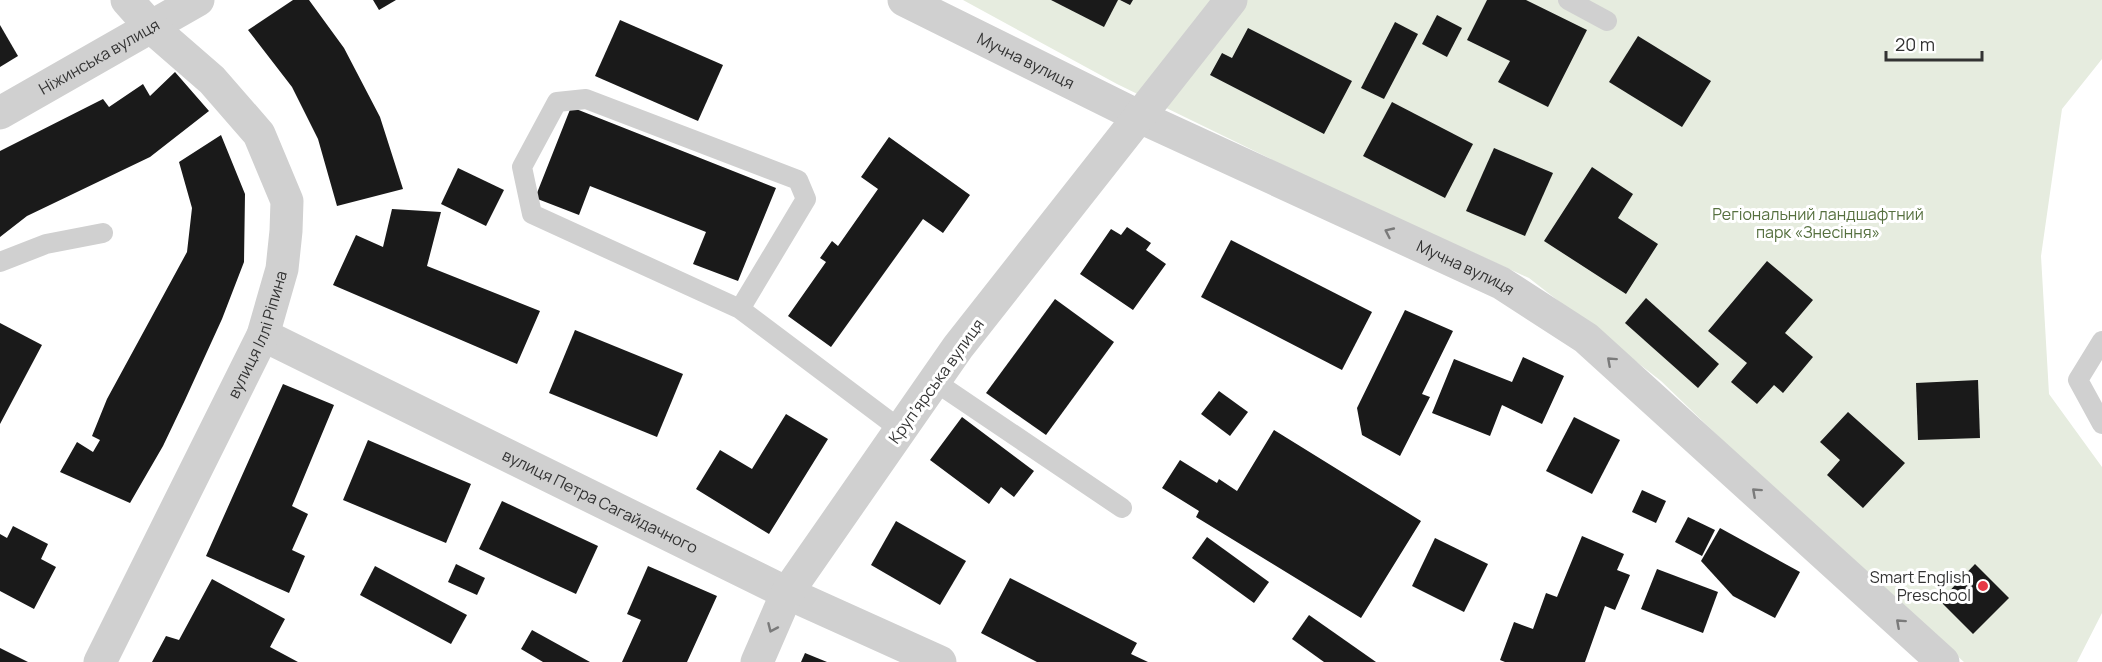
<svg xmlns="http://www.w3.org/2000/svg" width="2102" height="662" font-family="Manrope,sans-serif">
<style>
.green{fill:#e6ecdf}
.building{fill:#1a1a1a}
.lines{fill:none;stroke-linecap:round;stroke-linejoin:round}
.service{stroke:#d0d0d0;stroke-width:20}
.minor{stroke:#d0d0d0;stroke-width:33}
.oneway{stroke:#7a7a7a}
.poi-dot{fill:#e63946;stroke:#fff;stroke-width:2}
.labels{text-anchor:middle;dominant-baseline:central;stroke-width:6;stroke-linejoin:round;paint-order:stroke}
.street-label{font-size:16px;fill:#333;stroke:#fff}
.park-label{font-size:16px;fill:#56703f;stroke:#fff}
.poi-label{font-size:16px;fill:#333;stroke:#fff;text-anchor:end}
</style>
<rect width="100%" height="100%" fill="#fff"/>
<polygon class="green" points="963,0 2102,0 2102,59 2062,109 2041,256 2049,394 2102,467 2102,613 2077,662 1964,662 1826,540 1661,381 1529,278 1322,184 1117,84"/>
<g class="building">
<polygon points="293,0 309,0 344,48 380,117 403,189 337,206 318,139 292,87 248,30"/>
<polygon points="373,0 396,0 379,10"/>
<polygon points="1051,0 1118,0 1104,27"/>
<polygon points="1120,0 1133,0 1130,5"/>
<polygon points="1487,0 1526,0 1587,30 1548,107 1498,82 1510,61 1467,40"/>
<polygon points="1437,15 1462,28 1447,57 1422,44"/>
<polygon points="620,20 723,65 698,121 595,76"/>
<polygon points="1395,22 1418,34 1384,99 1361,88"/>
<polygon points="0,25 18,56 0,67"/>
<polygon points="1248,28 1352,81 1324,134 1210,75 1222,53 1232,58"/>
<polygon points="1638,36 1711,81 1682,127 1609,82"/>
<polygon points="175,72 209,111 150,157 27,216 0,237 0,151 103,99 109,107 143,84 150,96"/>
<polygon points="1392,102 1473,144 1445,198 1363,156"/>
<polygon points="571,107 776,188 738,281 693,264 706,232 590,186 579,215 535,198"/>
<polygon points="221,135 245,194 244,262 222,319 185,400 163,446 130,503 60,472 77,442 93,452 100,440 92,436 107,399 187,252 192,208 179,162"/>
<polygon points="889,137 970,195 943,233 923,219 831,347 788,316 826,262 820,258 832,241 838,246 878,189 861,177"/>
<polygon points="1494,148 1553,173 1525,236 1466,211"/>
<polygon points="1592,167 1633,194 1618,218 1658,244 1626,294 1544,241"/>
<polygon points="458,168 504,190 486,226 441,204"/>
<polygon points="392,209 441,212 427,266 540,311 517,364 333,285 356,235 383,247"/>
<polygon points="1127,227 1151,243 1146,250 1166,264 1133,310 1080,274 1111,229 1121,235"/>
<polygon points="1231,240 1372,312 1342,370 1201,297"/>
<polygon points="1767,261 1813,300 1785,333 1813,357 1783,393 1774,385 1757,404 1731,382 1747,363 1708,331"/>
<polygon points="1646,298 1719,364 1698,388 1625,323"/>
<polygon points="1055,299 1114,342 1046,435 986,393"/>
<polygon points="1405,310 1453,331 1422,394 1430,397 1400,456 1362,435 1357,408"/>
<polygon points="0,323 42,345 0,424"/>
<polygon points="575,330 683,374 657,437 549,393"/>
<polygon points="1523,357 1564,376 1542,424 1502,405 1490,436 1432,413 1454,359 1512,382"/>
<polygon points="1978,380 1980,438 1918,440 1916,383"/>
<polygon points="283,384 334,405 292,506 308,514 292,550 305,556 289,593 206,556"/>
<polygon points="1219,391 1248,412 1230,436 1201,414"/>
<polygon points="1848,412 1905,463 1863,508 1827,475 1840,460 1820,442"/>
<polygon points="786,414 828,439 769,534 696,489 720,450 752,469"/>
<polygon points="962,417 1034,471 1014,497 1001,487 989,504 930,460"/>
<polygon points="1574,417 1620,440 1592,494 1546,471"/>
<polygon points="1274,430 1421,521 1361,618 1196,517 1199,511 1162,488 1180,460 1217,483 1219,479 1237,491"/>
<polygon points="368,440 471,484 446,543 343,500"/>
<polygon points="1642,490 1666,501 1656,523 1632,512"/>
<polygon points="502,501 598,546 576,594 479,549"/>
<polygon points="1688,517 1715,530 1702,556 1675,542"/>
<polygon points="896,521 966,561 940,605 871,565"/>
<polygon points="13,526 48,544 41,559 56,567 34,609 0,591 0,534 7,538"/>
<polygon points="1720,528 1800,572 1775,618 1733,596 1701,561"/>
<polygon points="1582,536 1624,554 1617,570 1630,575 1615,610 1605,606 1585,662 1505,662 1500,660 1514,622 1533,629 1546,593 1557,597"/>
<polygon points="1207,537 1269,582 1254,603 1192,558"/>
<polygon points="1435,538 1488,564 1464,612 1412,586"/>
<polygon points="456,564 485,578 477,595 448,582"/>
<polygon points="1975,564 2009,598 1973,634 1940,601"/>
<polygon points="375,566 467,615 451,644 360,595"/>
<polygon points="648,566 717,596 687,662 622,662 641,620 627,614"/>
<polygon points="1657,569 1718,592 1703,633 1641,609"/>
<polygon points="1010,578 1137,643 1131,654 1148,662 1037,662 981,633"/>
<polygon points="212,579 285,619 270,647 298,662 152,662 166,636 179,640"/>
<polygon points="1309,615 1376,662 1324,662 1292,639"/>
<polygon points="532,630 590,662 543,662 521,649"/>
<polygon points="0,648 28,662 0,662"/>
<polygon points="805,653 827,662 801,662"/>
</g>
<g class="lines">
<g class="service">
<polyline points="1568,0 1607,21"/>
<polyline points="0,262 46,244 103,233"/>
<polyline points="740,309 806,199 798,180 586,99 557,102 522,167 532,214 740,309 901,430"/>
<polyline points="2102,341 2078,380 2102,424"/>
<polyline points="934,381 1122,508"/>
</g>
<g class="minor">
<path id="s1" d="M904,0L1140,117L1501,283L1586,338L1943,662"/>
<path id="s2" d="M0,113L198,0"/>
<path id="s3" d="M263,335L787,593L940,662"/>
<path id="s4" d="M100,662L263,335L282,269L286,231L287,201L259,134L212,80L151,27L127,0"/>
<polyline points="757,662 787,593 958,347 1231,0"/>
</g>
</g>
<defs><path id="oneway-chevron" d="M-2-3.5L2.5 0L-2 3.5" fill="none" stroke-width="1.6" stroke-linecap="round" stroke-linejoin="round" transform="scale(1.5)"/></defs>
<g class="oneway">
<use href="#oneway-chevron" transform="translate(1389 232) rotate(-155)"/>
<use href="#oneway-chevron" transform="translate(1611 361) rotate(-138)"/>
<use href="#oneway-chevron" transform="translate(1756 492) rotate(-138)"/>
<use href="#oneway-chevron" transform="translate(1900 623) rotate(-138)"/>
<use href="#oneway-chevron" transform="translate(772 628) rotate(114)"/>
</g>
<circle class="poi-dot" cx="1983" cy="586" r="6"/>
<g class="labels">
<g class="street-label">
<text stroke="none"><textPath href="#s2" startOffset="114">Ніжинська вулиця</textPath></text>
<text stroke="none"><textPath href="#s1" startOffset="136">Мучна вулиця</textPath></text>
<text stroke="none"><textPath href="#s1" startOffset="622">Мучна вулиця</textPath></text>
<text stroke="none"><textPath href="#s4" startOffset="364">вулиця Іллі Ріпина</textPath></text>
<text transform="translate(936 381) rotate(-54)">Крупʼярська вулиця</text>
<text stroke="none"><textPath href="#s3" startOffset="376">вулиця Петра Сагайдачного</textPath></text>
</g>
<g class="park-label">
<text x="1818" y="214">Регіональний ландшафтний<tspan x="1818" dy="18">парк «Знесіння»</tspan></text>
</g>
<g class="poi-label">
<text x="1971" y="577">Smart English<tspan x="1971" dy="18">Preschool</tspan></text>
</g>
</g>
<path d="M1886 51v9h96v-9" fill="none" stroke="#333333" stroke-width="3"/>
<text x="1895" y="51" font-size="18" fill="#333333" stroke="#ffffff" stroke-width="4.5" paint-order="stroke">20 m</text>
</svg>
